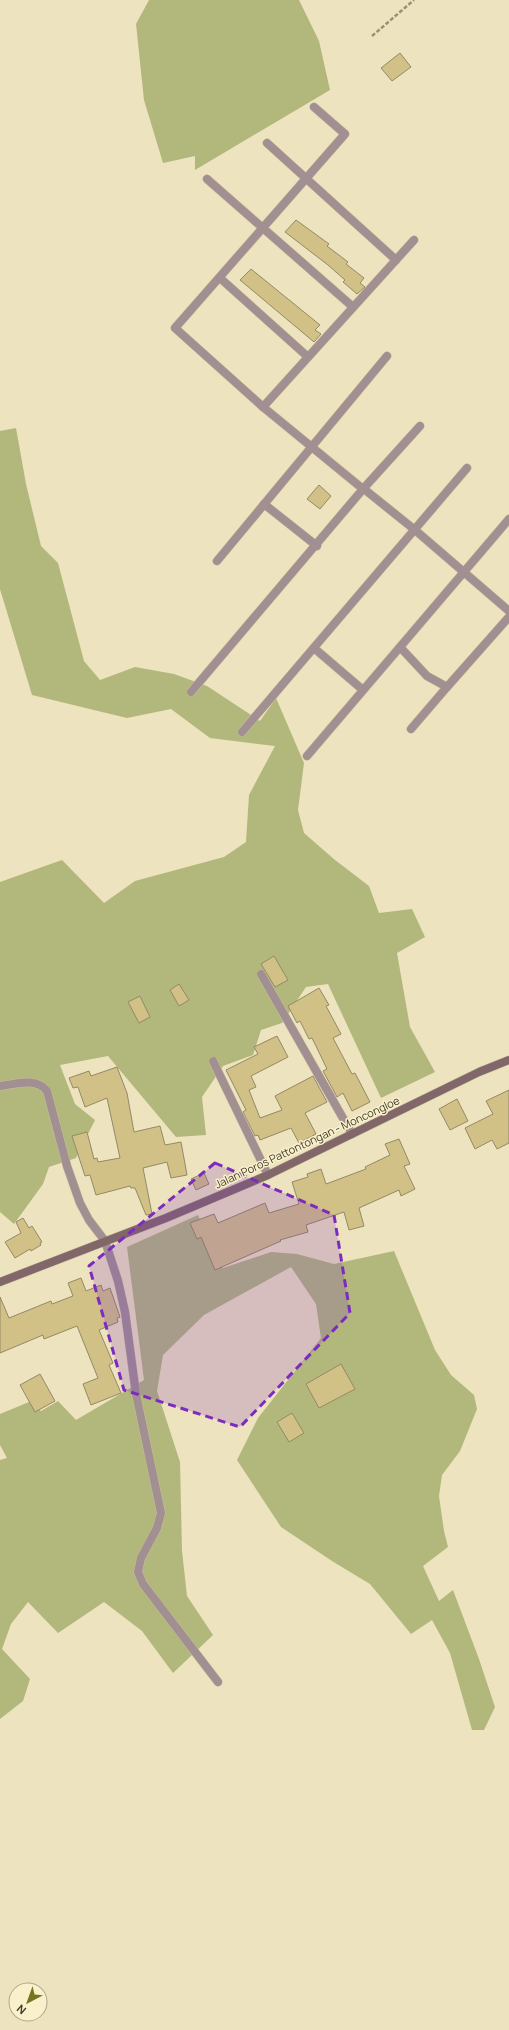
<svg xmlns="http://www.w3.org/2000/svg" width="509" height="2030" font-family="Manrope,sans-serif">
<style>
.forest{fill:#b2b77c}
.building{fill:#d2c186;stroke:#938967}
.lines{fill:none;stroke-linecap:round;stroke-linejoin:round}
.street-casing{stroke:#c7be9e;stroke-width:9}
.secondary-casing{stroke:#c7be9e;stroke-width:9}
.path{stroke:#989177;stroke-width:2.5;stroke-dasharray:4 2;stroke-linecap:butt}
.street{stroke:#a18f91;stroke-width:8}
.secondary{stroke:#81676a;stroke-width:8}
.marked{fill:#7b2cbf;fill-opacity:0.2;stroke:#7b2cbf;stroke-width:3;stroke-dasharray:8 5;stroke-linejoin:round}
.labels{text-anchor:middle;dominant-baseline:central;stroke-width:3;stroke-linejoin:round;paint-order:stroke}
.street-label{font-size:11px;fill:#403c2d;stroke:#faf0cb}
</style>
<rect width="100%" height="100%" fill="#ede3be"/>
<g class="forest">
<polygon points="149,0 299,0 319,41 330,90 195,170 195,156 163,163 144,100 136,24"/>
<polygon points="16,428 26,484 41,546 58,563 84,661 100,680 135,667 174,674 207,686 260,721 276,698 304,763 298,810 304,833 335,860 369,886 379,913 412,909 425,937 397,953 410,1027 435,1072 381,1098 328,984 306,987 282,1023 261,1030 253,1055 223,1066 202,1097 206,1135 176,1137 108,1056 60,1065 75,1104 95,1120 76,1158 49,1167 43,1184 14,1224 0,1212 0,882 62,860 104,903 135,881 224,857 246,842 249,795 275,746 210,738 171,709 127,718 32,695 0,589 0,431"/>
<polygon points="198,1215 223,1268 271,1252 297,1254 334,1264 394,1251 435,1350 451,1375 474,1395 477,1409 460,1451 442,1475 439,1496 444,1531 448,1547 423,1566 439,1601 453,1590 479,1659 495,1707 484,1730 472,1730 450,1653 432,1620 411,1634 370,1584 332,1561 281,1527 237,1460 258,1418 321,1338 316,1304 291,1267 204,1315 163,1355 157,1391 180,1462 182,1551 187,1596 213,1635 173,1673 142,1631 104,1602 58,1633 28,1602 11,1624 2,1649 30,1679 23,1701 0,1719 0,1460 7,1458 0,1445 0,1414 29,1402 41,1411 58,1401 76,1420 144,1380 127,1247"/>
</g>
<g class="building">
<polygon points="400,53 411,67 392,81 381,68"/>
<polygon points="296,220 329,244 327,246 348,262 346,264 364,278 360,283 365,287 357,294 343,282 345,280 328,265 285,232"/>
<polygon points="251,269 320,325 315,330 321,334 314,342 240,280"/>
<polygon points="319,485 331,496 320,509 307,499"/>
<polygon points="274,956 288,980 275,987 261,964"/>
<polygon points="179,984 189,1000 179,1006 170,990"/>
<polygon points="319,988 329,1005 326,1006 341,1034 333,1038 352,1074 355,1073 370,1102 352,1111 343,1093 337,1097 323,1071 327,1069 316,1046 312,1038 309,1039 300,1021 297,1023 288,1006"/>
<polygon points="140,996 150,1017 139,1023 128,1002"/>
<polygon points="277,1036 288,1057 251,1076 256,1087 249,1090 260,1118 282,1110 275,1096 313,1076 327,1102 305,1113 316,1134 299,1143 291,1128 260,1140 258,1135 255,1136 243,1112 246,1110 226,1070 258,1054 254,1047"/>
<polygon points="117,1067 127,1093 134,1132 160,1126 165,1145 181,1142 187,1175 171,1178 167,1162 143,1168 152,1214 146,1215 135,1188 131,1188 130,1186 96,1195 90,1175 85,1176 72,1136 87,1132 94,1159 97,1158 98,1162 120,1158 107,1098 85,1107 78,1087 73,1088 69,1078 89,1071 91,1076"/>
<polygon points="509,1090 509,1143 497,1149 492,1140 475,1149 465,1128 493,1114 486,1101"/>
<polygon points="457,1099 468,1121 450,1130 439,1109"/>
<polygon points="399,1139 410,1164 404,1166 415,1189 401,1196 399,1190 359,1208 364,1226 349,1230 344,1212 306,1225 308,1232 280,1240 281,1241 215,1270 201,1237 197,1239 190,1223 214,1214 218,1223 265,1203 269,1213 299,1204 292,1182 308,1177 307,1174 321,1169 326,1184 366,1169 365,1167 390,1155 385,1144"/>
<polygon points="204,1173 209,1184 196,1190 191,1179"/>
<polygon points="23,1218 29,1228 32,1226 42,1242 40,1243 41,1245 31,1251 30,1249 15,1258 5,1242 21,1233 16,1222"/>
<polygon points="81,1278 86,1291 101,1285 103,1291 110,1288 120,1317 117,1318 118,1322 99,1330 113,1363 109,1365 121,1393 91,1405 83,1384 98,1378 77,1326 44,1339 43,1335 0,1353 0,1297 9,1318 51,1301 52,1304 73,1296 68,1283"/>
<polygon points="341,1364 355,1389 319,1408 306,1384"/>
<polygon points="40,1374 55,1401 35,1412 20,1385"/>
<polygon points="292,1413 304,1433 289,1442 277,1422"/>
</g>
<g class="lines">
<defs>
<g id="street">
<polyline points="314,107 345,134 175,328 263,407 363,489"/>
<polyline points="267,143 396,260"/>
<polyline points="207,179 353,307"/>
<polyline points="220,278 308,357"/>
<polyline points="263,407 414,240"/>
<polyline points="364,489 415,530 509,611"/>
<polyline points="264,504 317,546"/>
<polyline points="509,519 400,647 427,676 447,687 509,617"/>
<polyline points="217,561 387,356"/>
<polyline points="314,648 363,690"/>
<polyline points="191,692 363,489 420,426"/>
<polyline points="411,729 447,687"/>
<polyline points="242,732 467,468"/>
<polyline points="307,756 400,647"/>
<polyline points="261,974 352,1134"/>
<polyline points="213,1061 268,1175"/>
<path d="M0,1086C16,1084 36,1077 47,1091L67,1166L80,1203L89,1220L105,1241L118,1281L125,1312L136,1394L161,1513L157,1528L141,1558L138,1572L143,1584L218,1682"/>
</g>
<polyline id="secondary" points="0,1282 166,1218 268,1175 479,1072 509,1060"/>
</defs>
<use href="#street" class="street-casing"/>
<use href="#secondary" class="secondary-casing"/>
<polyline class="path" points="372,36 414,0"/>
<use href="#street" class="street"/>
<use href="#secondary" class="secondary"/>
</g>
<path class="marked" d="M215,1163L334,1215L350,1313L240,1427L124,1390L89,1266Z"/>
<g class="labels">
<g class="street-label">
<text transform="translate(307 1142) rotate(-25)">Jalan Poros Pattontongan - Moncongloe</text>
</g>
</g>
<g transform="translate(28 2002) rotate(221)"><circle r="19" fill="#faf0cb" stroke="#b0a88c"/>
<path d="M0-3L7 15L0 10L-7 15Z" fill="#74771f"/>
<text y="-6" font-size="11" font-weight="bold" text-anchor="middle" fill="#403c2d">N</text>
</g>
</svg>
